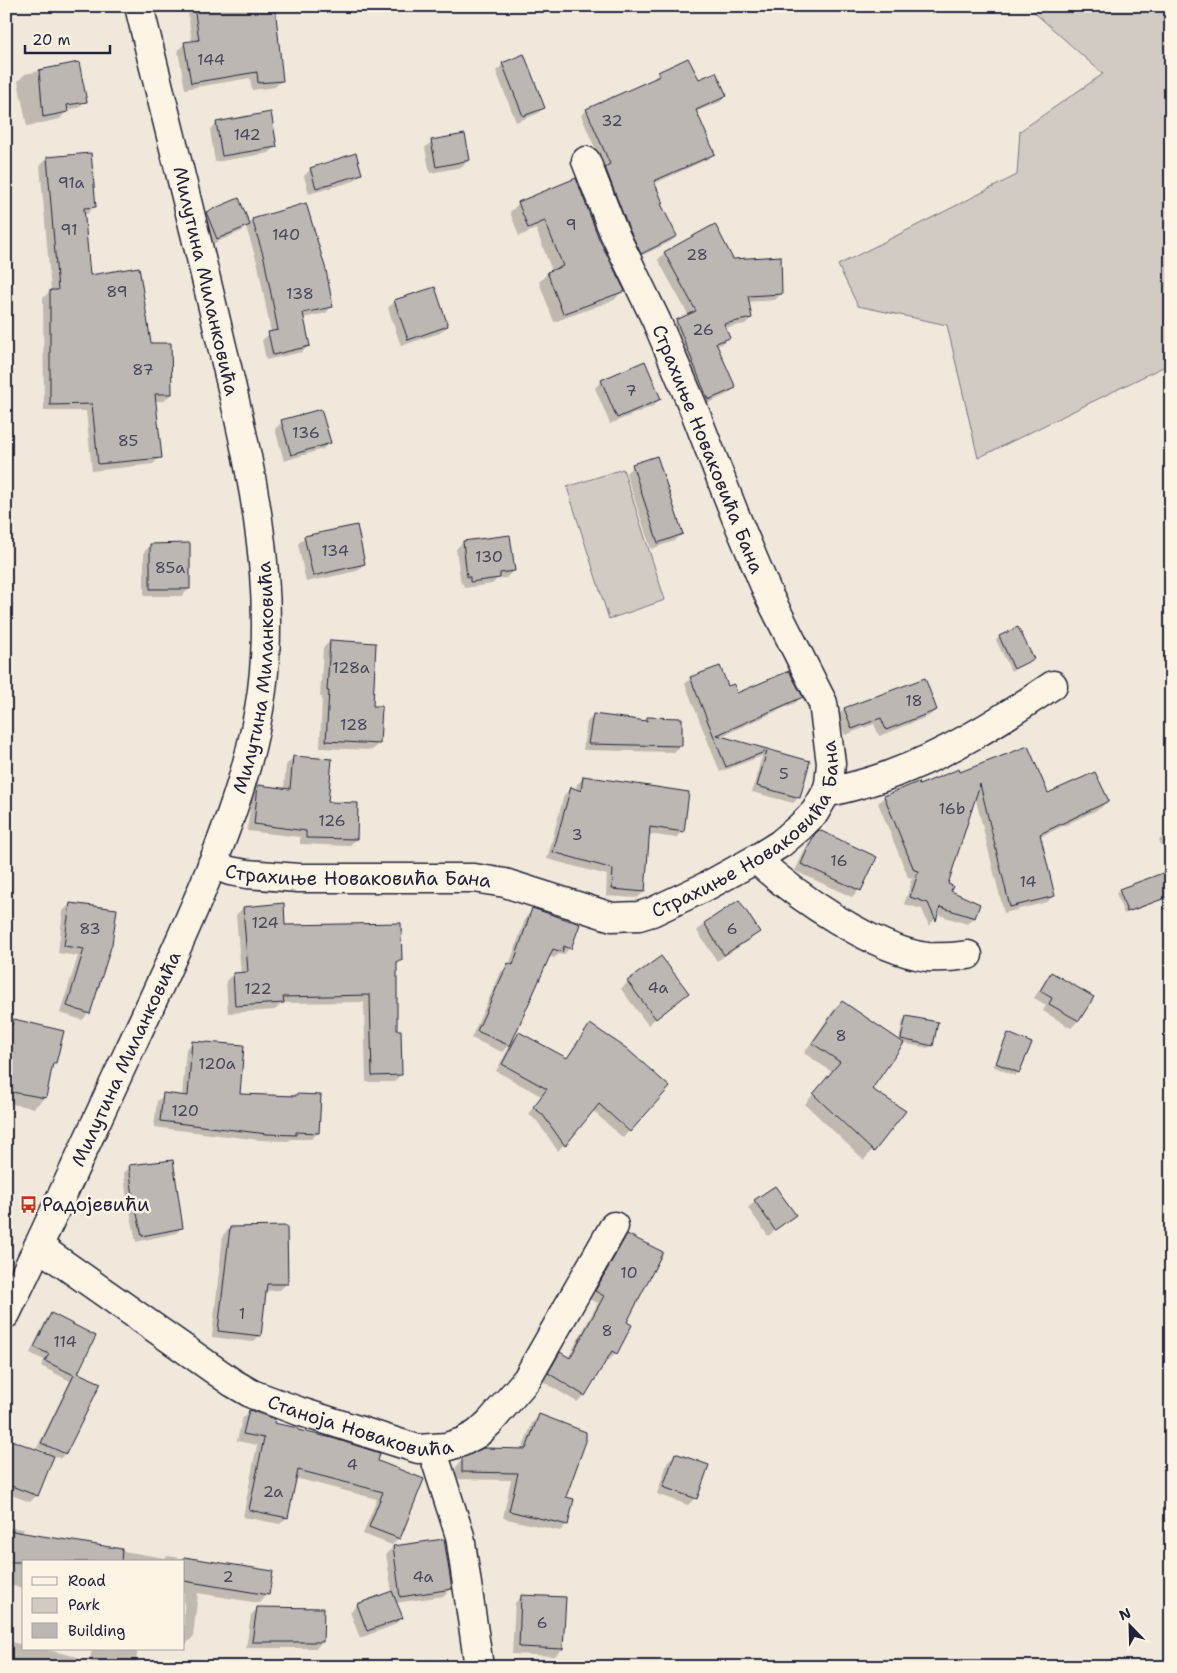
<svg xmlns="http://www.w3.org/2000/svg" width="1177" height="1673" font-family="'Shantell Sans',sans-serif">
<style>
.green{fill:#d1cbc3;stroke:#7a767f}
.shadow{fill:#0003}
.building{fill:#bcb7b3;stroke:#22223b}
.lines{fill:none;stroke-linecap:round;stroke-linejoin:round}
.minor-casing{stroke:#22223b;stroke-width:31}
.major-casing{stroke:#22223b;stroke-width:31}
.minor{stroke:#fcf5e5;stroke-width:28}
.major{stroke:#fcf5e5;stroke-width:28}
.labels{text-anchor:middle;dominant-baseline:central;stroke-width:5;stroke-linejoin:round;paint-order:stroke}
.number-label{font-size:16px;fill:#484759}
.street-label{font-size:19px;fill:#22223b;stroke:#fcf5e5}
.poi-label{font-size:19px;fill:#22223b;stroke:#fcf5e5;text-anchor:start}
</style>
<rect width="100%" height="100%" fill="#efe8db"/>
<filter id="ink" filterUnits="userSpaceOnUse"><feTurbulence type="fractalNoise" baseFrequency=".02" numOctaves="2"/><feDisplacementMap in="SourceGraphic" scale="10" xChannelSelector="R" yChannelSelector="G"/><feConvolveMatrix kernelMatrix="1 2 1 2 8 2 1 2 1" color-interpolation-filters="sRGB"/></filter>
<g filter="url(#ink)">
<g class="green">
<polygon points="1030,6 1171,6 1171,363 978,458 947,325 858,306 838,265 1017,175 1020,131 1103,74 1035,13"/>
<polygon points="623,469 665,600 609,619 567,487"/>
</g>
<g class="shadow">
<polygon points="187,6 235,6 282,80 275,87 252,90 250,78 185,89 178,50 185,43 192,42"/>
<polygon points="688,60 698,81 726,96 720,102 695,112 714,154 708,159 653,184 660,204 676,236 670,242 636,258 600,173 604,169 581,115 587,110 654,80 653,79 658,73"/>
<polygon points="78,63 85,101 78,108 67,110 60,119 27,126 18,81 25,74"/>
<polygon points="503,64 544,107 537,114 516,122 496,71"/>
<polygon points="217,123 276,146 269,153 215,162 210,130"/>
<polygon points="432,141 469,160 462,167 430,173 425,148"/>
<polygon points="47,158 94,207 87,214 83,214 89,277 150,344 171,394 164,401 154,401 160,457 153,464 92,471 86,411 44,411 43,298 51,290 40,165"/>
<polygon points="311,169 361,174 354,181 309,194 304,176"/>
<polygon points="519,203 598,239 623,291 614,300 554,322 539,282 548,273 552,271 536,229 519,236 510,212"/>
<polygon points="207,213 249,224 253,220 332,306 326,313 303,318 309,345 302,352 266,360 262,340 271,333 258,265 246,227 242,231 210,245 200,220"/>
<polygon points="715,226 732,260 781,294 775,300 748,302 751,318 745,324 725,328 729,337 722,344 716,346 734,388 728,394 702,406 671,327 677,321 689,316 658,260 664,253"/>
<polygon points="395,301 447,326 440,333 401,346 388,308"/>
<polygon points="602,381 660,399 653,406 610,424 595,388"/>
<polygon points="282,422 330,442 323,449 284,461 275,429"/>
<polygon points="633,466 681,534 674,541 651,549 626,473"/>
<polygon points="305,537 364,564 357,571 306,582 298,544"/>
<polygon points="463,542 513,571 506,578 497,579 492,584 464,588 463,583 461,584 456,549"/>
<polygon points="151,545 189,589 182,596 144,596 144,552"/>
<polygon points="1000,637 1032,659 1011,671 996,640"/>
<polygon points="330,641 371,707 379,743 372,750 320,748 322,697 320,697 323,648"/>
<polygon points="691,678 727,688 737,695 801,697 795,703 719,737 809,762 799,797 793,803 752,792 762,756 720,772 685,684"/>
<polygon points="890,691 936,709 929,716 879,736 874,724 845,735 837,716 844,709"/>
<polygon points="593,716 644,722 647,718 681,745 674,752 583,750 587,722"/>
<polygon points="293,758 327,804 356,839 349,846 300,844 300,837 247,831 252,793 259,786 284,789 286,765"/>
<polygon points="960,773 1048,795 1107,801 1101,808 1040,837 1053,896 1047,902 1004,913 975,796 946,885 949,891 974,917 967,924 936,914 934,920 929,926 922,909 904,904 911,884 910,882 913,878 908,877 878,803 884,797"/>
<polygon points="584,778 682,831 676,838 648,834 644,892 637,898 606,896 607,875 547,859 564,795 571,788 576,790 577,784"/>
<polygon points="1171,831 1171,863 1159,840"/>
<polygon points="819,832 875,857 859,890 852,897 795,871 808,843"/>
<polygon points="1120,890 1155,901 1151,904 1124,914 1116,893"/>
<polygon points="739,902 758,932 751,939 717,961 697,931 704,924"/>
<polygon points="70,904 115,910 89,1013 82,1020 60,1013 78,956 58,953 63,911"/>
<polygon points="243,908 284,926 401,961 396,966 396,1031 401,1074 394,1082 366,1082 364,1002 282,1003 275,1010 228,1013 226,981 233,974 241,974 236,915"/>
<polygon points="533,910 570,948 563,955 559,954 554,958 549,956 509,1044 519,1034 566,1059 583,1033 590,1026 629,1131 623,1138 592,1110 558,1151 537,1121 528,1114 541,1096 496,1071 511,1044 502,1052 471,1038 501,972 509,965 526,917"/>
<polygon points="1052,974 1078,1021 1071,1028 1043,1011 1046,1005 1034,998 1045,981"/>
<polygon points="628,982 687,993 648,1025 621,989"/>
<polygon points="842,1002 899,1041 903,1020 907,1017 932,1045 928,1048 902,1043 870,1090 904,1111 864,1160 805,1104 832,1072 804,1053 833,1011"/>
<polygon points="15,1020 55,1063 50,1068 45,1097 34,1108 6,1103 6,1025 9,1026"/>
<polygon points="1009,1034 1018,1072 1015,1076 993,1066 1006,1037"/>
<polygon points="193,1042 239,1096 318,1133 311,1139 291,1139 288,1141 260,1140 154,1127 157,1101 164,1095 182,1097 186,1049"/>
<polygon points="130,1167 182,1227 176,1233 136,1242 130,1210 128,1211 124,1173"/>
<polygon points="755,1201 794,1215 768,1236 748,1208"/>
<polygon points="230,1228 287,1283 280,1290 265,1291 260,1335 253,1342 212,1337 223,1235"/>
<polygon points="628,1236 625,1323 616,1353 609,1360 606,1359 584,1395 577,1402 542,1381 554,1360 561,1353 568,1358 598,1303 589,1299 621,1243"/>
<polygon points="51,1314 76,1373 65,1453 60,1459 53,1455 37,1495 30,1502 6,1493 6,1439 48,1455 49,1453 37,1448 70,1381 41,1366 44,1360 30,1353 46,1320"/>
<polygon points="249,1412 273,1424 296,1431 377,1462 399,1538 392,1545 363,1534 377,1499 295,1478 287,1517 280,1524 243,1517 257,1445 237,1441 242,1419"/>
<polygon points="539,1416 564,1498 567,1524 560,1531 503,1518 511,1480 456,1479 456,1467 463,1459 522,1450 532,1423"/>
<polygon points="676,1454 695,1498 688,1505 657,1494 668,1461"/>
<polygon points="6,1527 24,1529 22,1534 165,1558 168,1556 271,1572 268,1594 259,1603 198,1593 193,1637 184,1646 184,1562 24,1562 24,1588 6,1585"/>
<polygon points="393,1547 451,1589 444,1596 395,1603 401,1618 394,1625 360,1638 350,1612 357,1605 392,1592 386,1554"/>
<polygon points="522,1596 562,1649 555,1656 512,1654 515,1603"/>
<polygon points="258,1608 322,1642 316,1648 246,1648 251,1615"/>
<polygon points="6,1641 24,1645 24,1649 44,1649 78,1657 76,1667 6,1667"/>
<polygon points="92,1649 138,1649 135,1667 89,1667"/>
</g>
<g class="building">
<polygon points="194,6 275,6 283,81 258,83 257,72 191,83 184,42 199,40"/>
<polygon points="524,54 545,108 523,116 502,63"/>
<polygon points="688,58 699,79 716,72 727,96 696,110 715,154 654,181 663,203 661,204 677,236 641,254 628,227 605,167 610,164 586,109 660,76 658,72"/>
<polygon points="79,62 87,102 67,105 68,112 43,117 39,70"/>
<polygon points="271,112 277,147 222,156 216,122"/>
<polygon points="465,134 470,160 436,167 431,140"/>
<polygon points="91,153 96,207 84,208 90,275 139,267 151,343 171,343 172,394 155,394 162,458 98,464 92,404 50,405 50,290 58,290 47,157"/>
<polygon points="356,153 362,174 316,188 310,168"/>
<polygon points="576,178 599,239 625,291 563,314 547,272 563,266 545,221 528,228 518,202"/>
<polygon points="239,198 250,225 217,239 206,212"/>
<polygon points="306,203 326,270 333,307 303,313 310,346 273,355 268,332 278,330 264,258 252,219"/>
<polygon points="715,224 733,259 781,256 782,294 748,296 752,318 724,324 730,338 716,343 736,388 708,400 676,320 696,311 664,252"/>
<polygon points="435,287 448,326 408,340 394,300"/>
<polygon points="645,361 661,399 617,418 601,380"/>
<polygon points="321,409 331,443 291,455 281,420"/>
<polygon points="657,456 683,534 658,543 632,464"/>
<polygon points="357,525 365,564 313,576 304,536"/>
<polygon points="510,535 515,571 500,573 500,578 470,582 470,577 467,577 463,541"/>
<polygon points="190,543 190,589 150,589 150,544"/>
<polygon points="1018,627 1034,659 1014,669 999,636"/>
<polygon points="330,640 376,643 373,706 382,706 380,744 326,741 329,691 327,691"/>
<polygon points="720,666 728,686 734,684 737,693 789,671 803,697 717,735 810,761 800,798 757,786 767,751 726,767 690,677"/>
<polygon points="925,678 937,710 886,730 881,718 852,729 844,708"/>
<polygon points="593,714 647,721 647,717 682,718 682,746 588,744"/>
<polygon points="1028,746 1048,793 1095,772 1109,801 1040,834 1055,896 1010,907 980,784 948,884 953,886 951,891 980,904 975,918 940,907 936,921 928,903 910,897 917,877 916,874 918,874 919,871 914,870 884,796 918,782 919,785 959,769 960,772"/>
<polygon points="293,756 332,759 328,802 358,803 357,839 306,838 306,831 254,824 258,785 290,789"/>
<polygon points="583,776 689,792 684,832 650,827 645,892 612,889 613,869 553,852 571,787 581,791"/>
<polygon points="819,830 877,857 861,891 801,864 814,835"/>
<polygon points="1171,870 1171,896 1127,912 1119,889"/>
<polygon points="739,900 760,932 724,955 704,923"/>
<polygon points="70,903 117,909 112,944 90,1014 67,1006 84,949 64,946"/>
<polygon points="284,903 285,925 401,923 402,961 397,961 397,1030 401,1030 402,1075 372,1076 370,995 283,997 284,1003 235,1006 233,973 248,972 243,907"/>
<polygon points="532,908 580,924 571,949 564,946 562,952 553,949 510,1046 477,1031 508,963 513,965"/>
<polygon points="661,956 689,993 656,1019 627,981"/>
<polygon points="1051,972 1094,997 1079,1021 1049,1004 1052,998 1040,991"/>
<polygon points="842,1001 904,1043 872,1089 906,1111 874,1152 813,1094 840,1062 812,1043"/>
<polygon points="906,1016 938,1022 933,1046 901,1039"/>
<polygon points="14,1019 64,1031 56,1063 53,1063 46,1098 6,1091 6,1024 12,1025"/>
<polygon points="590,1024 626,1048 670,1087 630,1132 599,1104 565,1146 543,1115 533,1107 547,1089 502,1064 519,1032 567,1058"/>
<polygon points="1008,1033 1032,1043 1019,1073 996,1063"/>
<polygon points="192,1041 244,1045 240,1094 296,1096 296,1094 321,1095 319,1133 296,1132 296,1135 267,1134 160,1121 163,1093 188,1096"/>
<polygon points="173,1160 183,1228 142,1236 135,1205 134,1205 129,1165"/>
<polygon points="775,1186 796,1215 775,1230 754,1200"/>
<polygon points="287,1226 288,1284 267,1284 261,1336 218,1331 230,1227"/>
<polygon points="627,1234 663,1252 627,1322 632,1325 617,1354 612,1351 585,1396 548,1373 560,1352 570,1358 604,1296 595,1291"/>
<polygon points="51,1313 96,1336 78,1373 101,1383 66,1454 41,1443 74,1375 45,1361 49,1354 34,1347"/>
<polygon points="249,1410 275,1419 274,1423 298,1428 298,1430 332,1438 380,1453 378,1461 424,1479 400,1539 369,1527 383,1492 298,1470 288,1518 249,1510 264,1438 243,1434"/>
<polygon points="539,1414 586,1432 586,1441 566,1497 574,1499 568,1525 509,1511 518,1473 462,1472 462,1458 483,1448 526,1449"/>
<polygon points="6,1438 54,1456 38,1496 6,1484"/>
<polygon points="675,1453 709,1465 697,1499 663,1487"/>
<polygon points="6,1530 122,1549 121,1562 6,1562"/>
<polygon points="444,1539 452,1589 400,1597 393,1546"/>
<polygon points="184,1557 273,1571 269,1595 184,1581"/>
<polygon points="392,1591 403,1618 367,1631 357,1604"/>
<polygon points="521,1595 566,1597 563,1649 519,1647"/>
<polygon points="257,1607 324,1608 323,1642 252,1642"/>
</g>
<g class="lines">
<defs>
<g id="minor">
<path d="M826,793C847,788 868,783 889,775C948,754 1001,720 1053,685"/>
<path d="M756,859C794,895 874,950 927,957C941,958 954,957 968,955"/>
<path id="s1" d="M212,864L230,871L247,874L298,878H474L505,883L612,917L639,916L652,912L707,886L756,859L780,844L800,827L815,812L826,793L829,784L831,763L823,703L769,596L735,515L693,407L656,320L614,233L586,161"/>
<path id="s2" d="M38,1246L233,1383L252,1394L298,1411L418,1449L446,1447L462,1442L477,1434L490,1422L527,1379L614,1226"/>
<polyline points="432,1449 460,1536 479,1667"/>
</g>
<g id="major">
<path id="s3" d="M6,1314C48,1227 88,1139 129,1051C156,993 184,935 208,875C233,813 253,756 262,690C277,573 248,455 221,342C195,230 166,118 139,6"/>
</g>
</defs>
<use href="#minor" class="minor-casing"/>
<use href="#major" class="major-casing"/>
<use href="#minor" class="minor"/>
<use href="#major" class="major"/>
</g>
</g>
<defs>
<symbol id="bus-bare" viewBox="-9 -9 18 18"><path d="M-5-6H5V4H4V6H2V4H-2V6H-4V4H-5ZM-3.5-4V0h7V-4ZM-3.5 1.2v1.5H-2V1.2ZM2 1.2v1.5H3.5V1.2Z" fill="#c8321e" stroke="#fcf5e5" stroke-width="2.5" paint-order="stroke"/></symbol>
</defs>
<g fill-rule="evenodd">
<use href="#bus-bare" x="16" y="1192" width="25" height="25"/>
</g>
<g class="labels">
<g class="number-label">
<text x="211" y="59">144</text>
<text x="612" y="120">32</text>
<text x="247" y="134">142</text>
<text x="71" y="182">91a</text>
<text x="571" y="224">9</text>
<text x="69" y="229">91</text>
<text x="286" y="234">140</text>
<text x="697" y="254">28</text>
<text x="117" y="291">89</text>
<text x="300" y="293">138</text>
<text x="703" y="329">26</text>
<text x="143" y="369">87</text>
<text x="631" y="390">7</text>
<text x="306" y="432">136</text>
<text x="128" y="440">85</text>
<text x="335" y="550">134</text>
<text x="489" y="556">130</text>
<text x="170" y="567">85a</text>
<text x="351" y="667">128a</text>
<text x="914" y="700">18</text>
<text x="354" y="724">128</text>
<text x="784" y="773">5</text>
<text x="952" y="808">16b</text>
<text x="332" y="820">126</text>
<text x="577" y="834">3</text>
<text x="839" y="860">16</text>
<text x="1028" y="881">14</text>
<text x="265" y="922">124</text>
<text x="90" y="928">83</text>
<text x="732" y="928">6</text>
<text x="658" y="987">4a</text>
<text x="258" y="988">122</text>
<text x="841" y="1035">8</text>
<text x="217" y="1063">120a</text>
<text x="185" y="1110">120</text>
<text x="629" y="1272">10</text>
<text x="242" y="1313">1</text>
<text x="607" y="1330">8</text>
<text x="65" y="1341">114</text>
<text x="352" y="1464">4</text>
<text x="273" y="1491">2a</text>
<text x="228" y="1576">2</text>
<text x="423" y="1576">4a</text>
<text x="542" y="1622">6</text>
</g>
<g class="street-label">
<text transform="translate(206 281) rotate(77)">Милутина Миланковића</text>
<text transform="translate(708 449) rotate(68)">Страхиње Новаковића Бана</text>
<text stroke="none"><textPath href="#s3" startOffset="688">Милутина Миланковића</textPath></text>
<text stroke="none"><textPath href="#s1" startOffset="582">Страхиње Новаковића Бана</textPath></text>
<text stroke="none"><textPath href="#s1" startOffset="148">Страхиње Новаковића Бана</textPath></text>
<text stroke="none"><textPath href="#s3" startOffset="282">Милутина Миланковића</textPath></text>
<text stroke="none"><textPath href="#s2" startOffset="374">Станоја Новаковића</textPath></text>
</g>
<g class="poi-label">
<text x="42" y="1204">Радојевићи</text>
</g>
</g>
<rect width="1177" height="1673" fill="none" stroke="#fcf5e5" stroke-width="25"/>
<rect x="12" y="12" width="1152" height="1648" fill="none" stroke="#22223b" stroke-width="2" filter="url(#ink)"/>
<rect x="22" y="1560" width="162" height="90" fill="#fcf5e5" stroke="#a5a1a1"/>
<rect x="32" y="1577" width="25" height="8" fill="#fcf5e5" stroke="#a5a1a1"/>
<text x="68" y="1586" font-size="15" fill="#22223b">Road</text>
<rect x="32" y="1598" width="25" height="15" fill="#d1cbc3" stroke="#a5a1a1"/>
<text x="68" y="1610" font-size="15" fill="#22223b">Park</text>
<rect x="32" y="1623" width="25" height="15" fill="#bcb7b3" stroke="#a5a1a1"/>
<text x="68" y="1636" font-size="15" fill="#22223b">Building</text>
<g transform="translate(1130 1626) rotate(337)" stroke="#fcf5e5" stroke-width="4" paint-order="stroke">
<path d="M0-4L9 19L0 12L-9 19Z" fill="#22223b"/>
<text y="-8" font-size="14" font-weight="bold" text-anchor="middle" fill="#22223b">N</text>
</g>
<path d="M25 45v8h85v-8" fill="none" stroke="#22223b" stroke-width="2.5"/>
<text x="32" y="45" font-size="15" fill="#22223b" stroke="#fcf5e5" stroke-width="4" paint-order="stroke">20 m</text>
</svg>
